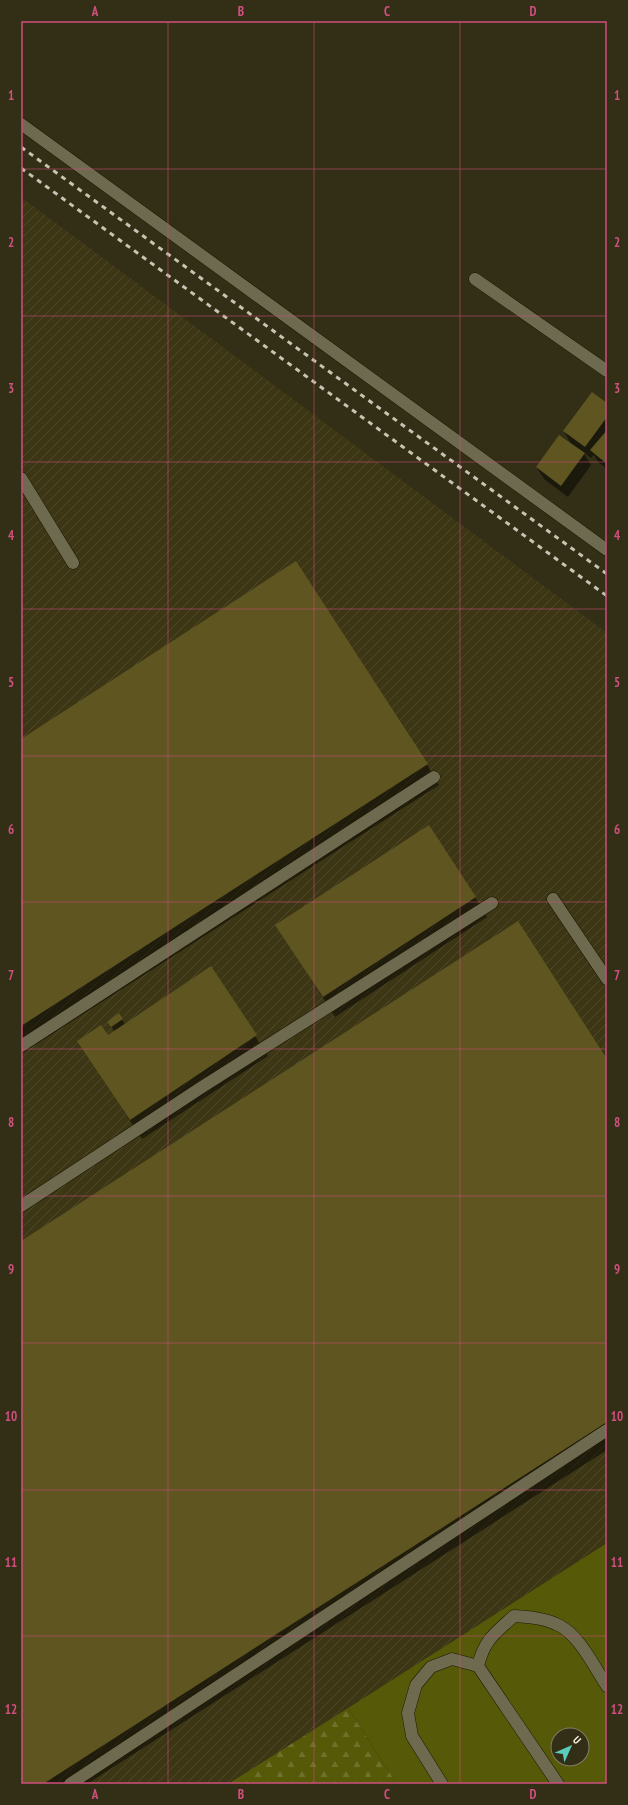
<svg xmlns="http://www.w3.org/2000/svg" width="628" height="1805" viewBox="0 0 628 1805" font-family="'PT Sans Narrow',sans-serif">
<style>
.industrial{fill:url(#industrial-furrows)}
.grass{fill:#555908;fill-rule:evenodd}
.forest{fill:url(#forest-firs)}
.shadow{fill:#0007}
.building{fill:#5f5520}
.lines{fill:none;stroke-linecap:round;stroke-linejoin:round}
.lane-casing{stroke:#1b1701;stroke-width:13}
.street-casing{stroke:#1b1701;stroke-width:13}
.lane{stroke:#6e6a4f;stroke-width:12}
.street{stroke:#6e6a4f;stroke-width:12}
.rail{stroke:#c7c4b3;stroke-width:3;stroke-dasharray:5 5;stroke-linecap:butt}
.grid{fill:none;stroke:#cf4f7e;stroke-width:1;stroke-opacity:0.55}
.neatline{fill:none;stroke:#cf4f7e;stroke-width:1.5}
.grid-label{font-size:13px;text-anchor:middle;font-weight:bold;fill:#cf4f7e}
</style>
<defs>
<pattern id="industrial-furrows" width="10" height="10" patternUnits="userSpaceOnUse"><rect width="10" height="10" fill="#3c3615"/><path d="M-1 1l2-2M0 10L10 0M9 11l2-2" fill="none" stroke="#4f4a2c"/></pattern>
<pattern id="forest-firs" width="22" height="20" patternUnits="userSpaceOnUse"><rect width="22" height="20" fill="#555908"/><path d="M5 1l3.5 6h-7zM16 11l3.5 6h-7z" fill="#6e712c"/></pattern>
</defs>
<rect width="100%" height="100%" fill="#332f16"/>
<path class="industrial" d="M21,197l586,436v910l-379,241h-207z"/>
<path class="grass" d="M607,1543v241h-210l-49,-76zM558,1735h24v24h-24z"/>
<path class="forest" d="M348,1708l49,76h-169z"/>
<path class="shadow" d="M607,404v65l-9,-7 -4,-7 -3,3 -8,-6 8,13 -23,32 -24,-18 -7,-11 34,-24 -7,-13z
M21,740l406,24 12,21 -418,269z
M475,897l12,20 -152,100 -58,-92z
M211,968l57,88 -126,83 -64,-98 29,-4 8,-5 -7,-10 14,-3 3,6z
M607,1061v389l-520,334h-66v-542z"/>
<path class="building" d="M592,392l15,11v14l-22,30 -22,-16z
M607,430v34l-17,-14z
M559,435l26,18 -24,33 -25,-19z
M296,561l132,203 -407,262v-287z
M429,825l47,72 -153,100 -48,-72z
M518,921l89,138v363l-564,362h-22v-543z
M211,966l46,69 -127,85 -53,-79 24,-16 7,10z
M119,1013l4,6 -12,8 -4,-5z"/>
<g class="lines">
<defs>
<path id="lane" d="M21,478l52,85
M553,899l54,80
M21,1046l413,-269
M21,1206l181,-119 290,-184
M478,1666c6,-26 17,-33 36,-50 14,1 29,2 42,8 22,8 38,43 51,62
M70,1784l537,-354
M442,1784l-30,-48 -4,-23 8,-28 15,-18 21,-8 26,7 80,118"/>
<path id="street" d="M21,124l586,426
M475,279l132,92"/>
</defs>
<use href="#lane" class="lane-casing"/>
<use href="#street" class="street-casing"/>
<use href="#lane" class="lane"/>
<use href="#street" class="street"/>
<path class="rail" d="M21,147l586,427
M21,168l586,428"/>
</g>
<path class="grid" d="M168,21v1763M314,21v1763M460,21v1763M21,169h586M21,316h586M21,462h586M21,609h586M21,756h586M21,902h586M21,1049h586M21,1196h586M21,1343h586M21,1490h586M21,1636h586"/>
<rect width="628" height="1805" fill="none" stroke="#332f16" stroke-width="44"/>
<g transform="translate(570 1747) rotate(45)"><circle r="19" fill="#332f16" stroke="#817e69"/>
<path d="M0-3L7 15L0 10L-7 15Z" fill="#59cebe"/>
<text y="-6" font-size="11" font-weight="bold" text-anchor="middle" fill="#f6f4e5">U</text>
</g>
<rect x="22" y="22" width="584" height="1761" class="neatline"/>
<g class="grid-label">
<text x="95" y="16">A</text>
<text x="241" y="16">B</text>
<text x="387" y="16">C</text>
<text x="533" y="16">D</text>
<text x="11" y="100">1</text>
<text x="617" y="100">1</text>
<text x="11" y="247">2</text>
<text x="617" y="247">2</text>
<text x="11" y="393">3</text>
<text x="617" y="393">3</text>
<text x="11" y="540">4</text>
<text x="617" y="540">4</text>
<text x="11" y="687">5</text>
<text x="617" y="687">5</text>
<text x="11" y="834">6</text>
<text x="617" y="834">6</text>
<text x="11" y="980">7</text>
<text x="617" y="980">7</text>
<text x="11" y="1127">8</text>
<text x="617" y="1127">8</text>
<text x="11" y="1274">9</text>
<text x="617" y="1274">9</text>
<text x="11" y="1421">10</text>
<text x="617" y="1421">10</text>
<text x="11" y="1567">11</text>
<text x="617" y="1567">11</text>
<text x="11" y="1714">12</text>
<text x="617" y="1714">12</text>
<text x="95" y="1799">A</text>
<text x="241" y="1799">B</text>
<text x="387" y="1799">C</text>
<text x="533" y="1799">D</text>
</g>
</svg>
